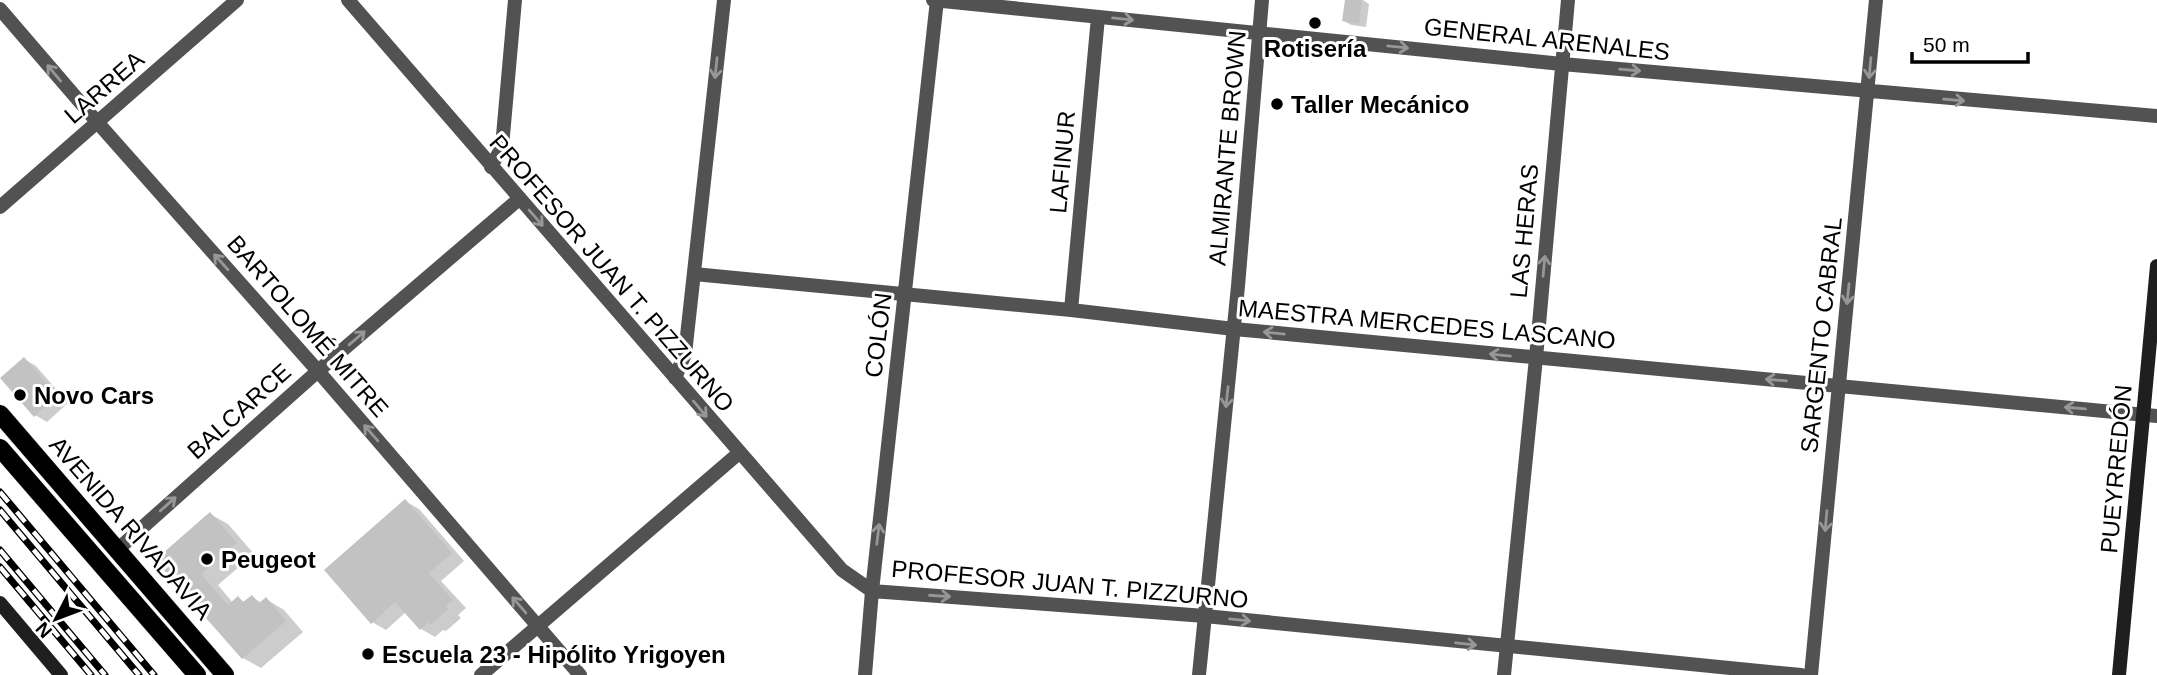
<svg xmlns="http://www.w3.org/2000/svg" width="2157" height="675" viewBox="0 0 2157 675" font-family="Arial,sans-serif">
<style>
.shadow{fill:#0003}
.building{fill:#c2c2c2}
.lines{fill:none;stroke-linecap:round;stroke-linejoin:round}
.primary-casing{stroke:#dbdbdb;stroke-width:19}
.street{stroke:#525252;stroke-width:14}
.secondary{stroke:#1f1f1f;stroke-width:14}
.primary{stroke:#000;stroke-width:18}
.rail-casing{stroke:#000;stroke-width:7}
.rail{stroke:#fff;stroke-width:4.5;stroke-dasharray:13;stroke-linecap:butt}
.oneway{stroke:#979797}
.poi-dot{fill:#000;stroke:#fff;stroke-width:2.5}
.labels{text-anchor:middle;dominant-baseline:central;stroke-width:6;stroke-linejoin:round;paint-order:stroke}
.street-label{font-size:24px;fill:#000;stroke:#fff}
.poi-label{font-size:24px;font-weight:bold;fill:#000;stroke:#fff;text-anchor:start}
</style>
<rect width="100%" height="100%" fill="#fff"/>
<path class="shadow" d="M1347,0h16l6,4 -3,23 -15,-2 -7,-4z
M24,359l12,7 32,37 -21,19 -12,-7z
M405,501l14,8 45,52 -23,20 25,27 -8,7 3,3 -15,13 -3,-1 -8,7 -14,-8 -15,-17 -20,18 -14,-8z
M210,514l18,10 26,30 -36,31 15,18 5,-5 8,5 6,-6 10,6 4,-4 18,11 19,22 -42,36 -18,-10 -85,-98z"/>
<path class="building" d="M1345,0h17l-3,24 -17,-3z
M24,357l34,39 -24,21 -34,-39z
M405,499l47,54 -23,20 24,27 -7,6 2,3 -17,16 -2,-3 -9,8 -25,-28 -24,22 -47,-54z
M210,512l27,31 -36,31 27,31 10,-9 5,6 9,-7 7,8 7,-6 20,24 -44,38 -87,-99z"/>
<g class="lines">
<defs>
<path id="primary" d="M0,414l225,261
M0,448l197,227"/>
</defs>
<use href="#primary" class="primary-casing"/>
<path class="street" d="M348,0l494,570 30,21 333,25 596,59
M933,0l629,64 595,52
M0,9l98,114 220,248 262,304
M491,167l11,-20 13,-147
M0,207l237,-207
M694,274l377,36 163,19 923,87
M1071,310l27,-293
M675,378l10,-24 39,-354
M117,550l201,-179 201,-172
M481,675l258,-222
M865,675l7,-84 65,-591
M1199,675l39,-389 24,-286
M1504,675l32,-317 32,-358
M1811,675l65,-675"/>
<path class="secondary" d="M0,603l61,72
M2119,675l38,-409"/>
<use href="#primary" class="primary"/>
<defs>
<path id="rail" d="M0,492l154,183
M0,510l139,165
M0,550l105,125
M0,567l91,108"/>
</defs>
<use href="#rail" class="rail-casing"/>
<use href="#rail" class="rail"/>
</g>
<defs><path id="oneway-shaft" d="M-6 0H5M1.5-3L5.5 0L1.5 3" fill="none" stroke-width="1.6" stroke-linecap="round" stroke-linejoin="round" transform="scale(1.75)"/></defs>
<g class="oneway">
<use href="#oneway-shaft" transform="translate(1123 19) rotate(6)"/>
<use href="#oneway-shaft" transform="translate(1398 47) rotate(6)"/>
<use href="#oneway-shaft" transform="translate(716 68) rotate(96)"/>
<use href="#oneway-shaft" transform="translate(1870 68) rotate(95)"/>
<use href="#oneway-shaft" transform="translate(1630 70) rotate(5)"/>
<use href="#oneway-shaft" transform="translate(54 73) rotate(-130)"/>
<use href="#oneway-shaft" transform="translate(1954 100) rotate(5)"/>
<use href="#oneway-shaft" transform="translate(536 218) rotate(49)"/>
<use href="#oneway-shaft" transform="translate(221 262) rotate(-132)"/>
<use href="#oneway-shaft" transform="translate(1544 266) rotate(-85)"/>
<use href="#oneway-shaft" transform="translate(1848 294) rotate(96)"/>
<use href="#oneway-shaft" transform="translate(1274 333) rotate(-174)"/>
<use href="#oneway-shaft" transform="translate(357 338) rotate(-41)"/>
<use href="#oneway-shaft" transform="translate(1500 355) rotate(-174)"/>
<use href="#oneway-shaft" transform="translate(1776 380) rotate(-175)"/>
<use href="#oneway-shaft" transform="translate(1227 397) rotate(96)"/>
<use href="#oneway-shaft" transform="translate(2075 408) rotate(-175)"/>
<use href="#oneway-shaft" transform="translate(700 409) rotate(50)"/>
<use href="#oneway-shaft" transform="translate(371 433) rotate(-131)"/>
<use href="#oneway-shaft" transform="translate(168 504) rotate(-42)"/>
<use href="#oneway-shaft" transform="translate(1826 521) rotate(95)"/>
<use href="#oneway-shaft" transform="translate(878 534) rotate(-83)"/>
<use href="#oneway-shaft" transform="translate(940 596) rotate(4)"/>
<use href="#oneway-shaft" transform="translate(519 605) rotate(-131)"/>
<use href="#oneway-shaft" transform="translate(1240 620) rotate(6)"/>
<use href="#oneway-shaft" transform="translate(1466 644) rotate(6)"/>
</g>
<g class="poi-dot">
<circle cx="1315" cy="23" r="7"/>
<circle cx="1277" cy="104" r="7"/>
<circle cx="20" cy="395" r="7"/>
<circle cx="207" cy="559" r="7"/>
<circle cx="368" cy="654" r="7"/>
</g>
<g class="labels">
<g class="street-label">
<text transform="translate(1547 39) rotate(6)">GENERAL ARENALES</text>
<text transform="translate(104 87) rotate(-41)">LARREA</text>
<text transform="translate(1227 148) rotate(-85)">ALMIRANTE BROWN</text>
<text transform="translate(1062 162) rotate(-85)">LAFINUR</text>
<text transform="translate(1524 231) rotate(-85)">LAS HERAS</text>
<text transform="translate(612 273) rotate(49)">PROFESOR JUAN T. PIZZURNO</text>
<text transform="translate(1427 324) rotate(5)">MAESTRA MERCEDES LASCANO</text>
<text transform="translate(308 326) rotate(49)">BARTOLOMÉ MITRE</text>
<text transform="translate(878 335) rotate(-83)">COLÓN</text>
<text transform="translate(1821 335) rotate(-84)">SARGENTO CABRAL</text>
<text transform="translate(239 411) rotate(-42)">BALCARCE</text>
<text transform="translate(2116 469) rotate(-85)">PUEYRREDÓN</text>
<text transform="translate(131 528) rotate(49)">AVENIDA RIVADAVIA</text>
<text transform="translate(1070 584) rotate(5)">PROFESOR JUAN T. PIZZURNO</text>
</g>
<g class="poi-label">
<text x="1315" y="48" text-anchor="middle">Rotisería</text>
<text x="1291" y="104">Taller Mecánico</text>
<text x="34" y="395">Novo Cars</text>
<text x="221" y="559">Peugeot</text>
<text x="382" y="654">Escuela 23 - Hipólito Yrigoyen</text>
</g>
</g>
<g transform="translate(56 619) rotate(228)" stroke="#ffffff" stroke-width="5" paint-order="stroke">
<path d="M0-5L12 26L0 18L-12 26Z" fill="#000000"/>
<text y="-10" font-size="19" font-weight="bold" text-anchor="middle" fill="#000000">N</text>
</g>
<path d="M1912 52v10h116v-10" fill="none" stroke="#000000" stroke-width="3.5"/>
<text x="1923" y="52" font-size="21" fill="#000000" stroke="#ffffff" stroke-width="5" paint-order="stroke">50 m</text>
</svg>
